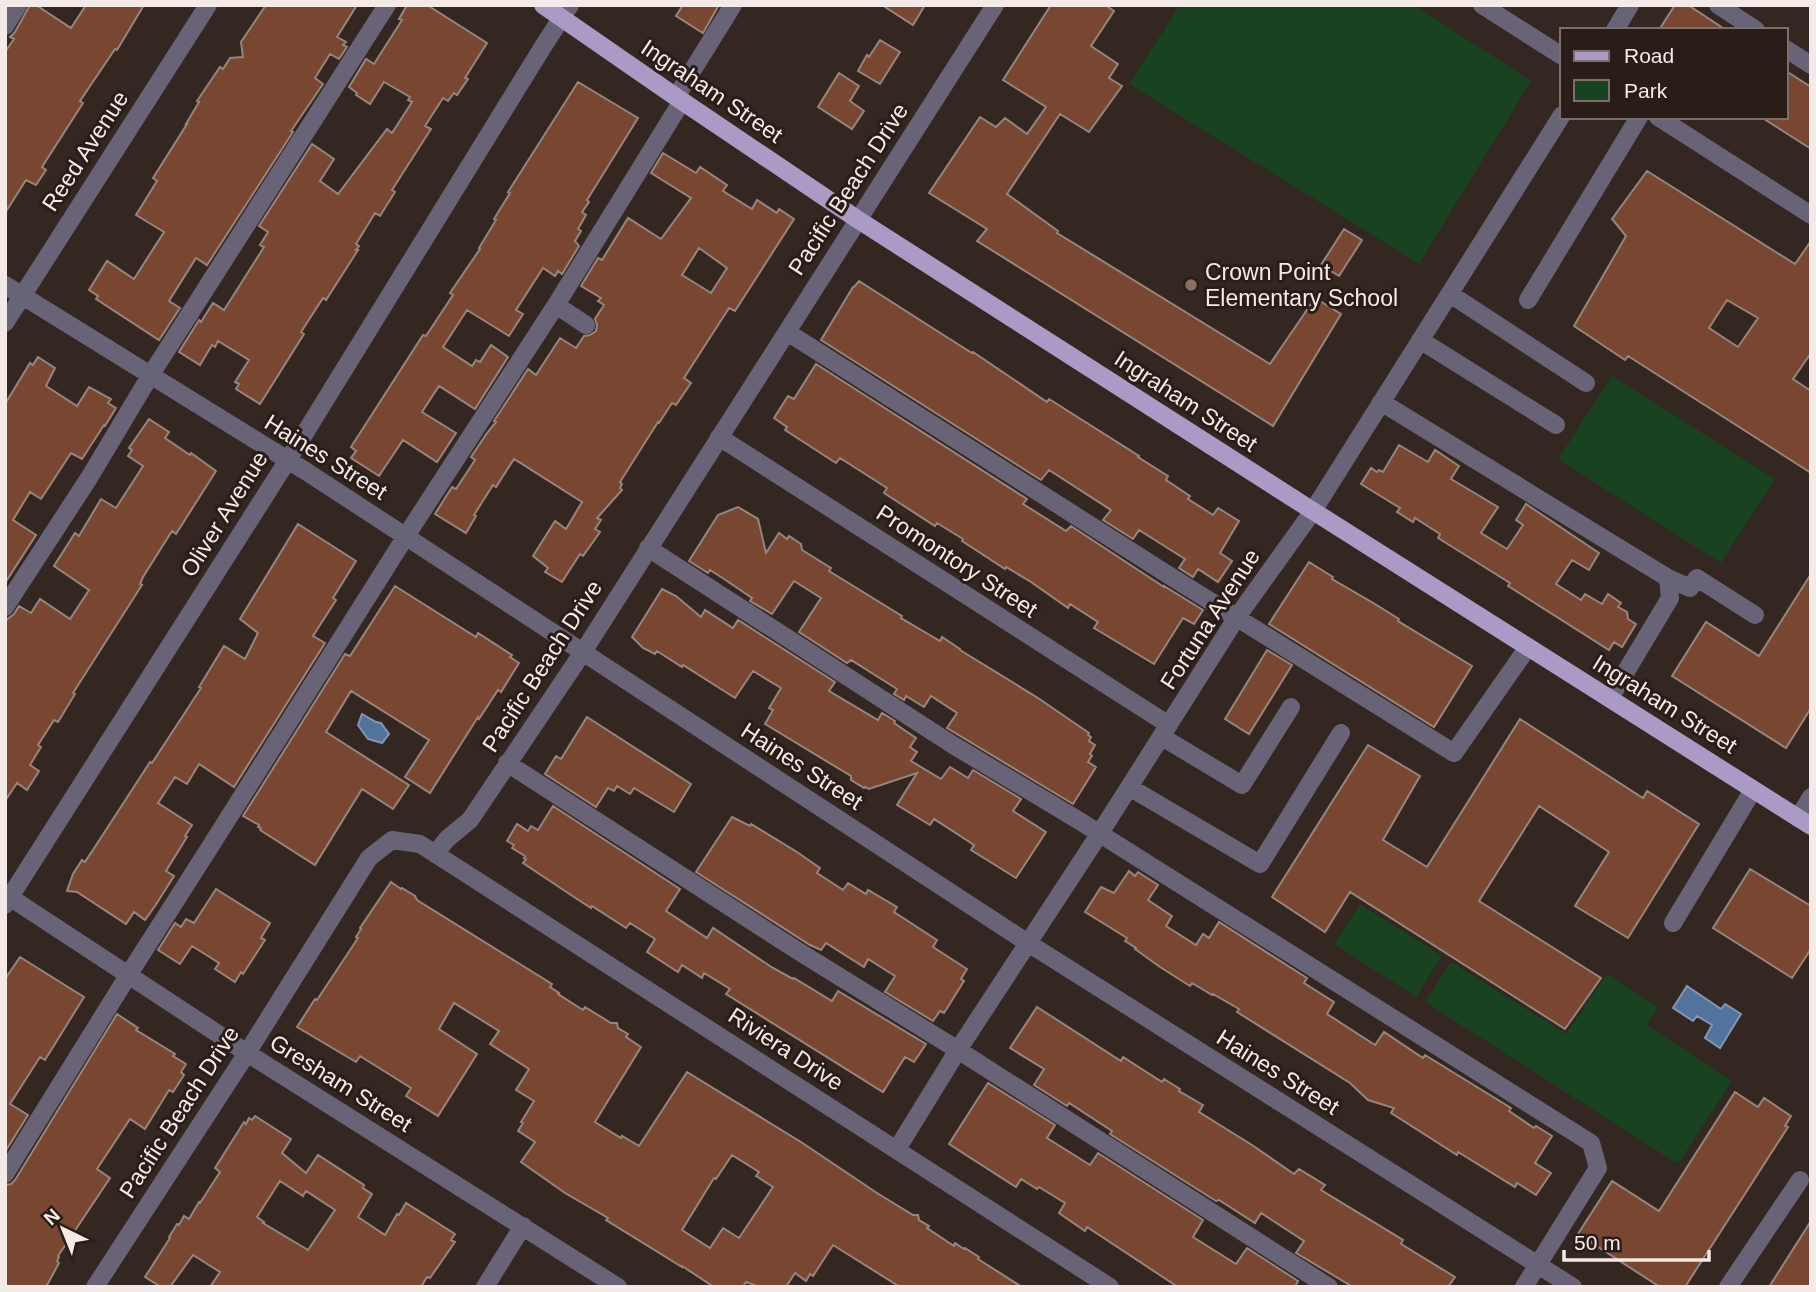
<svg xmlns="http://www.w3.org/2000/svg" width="1816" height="1292" viewBox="0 0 1816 1292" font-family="Arial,sans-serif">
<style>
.green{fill:#194220}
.water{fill:#52739d;stroke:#8397b3;stroke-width:2}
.building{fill:#794731;stroke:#96857e;stroke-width:2;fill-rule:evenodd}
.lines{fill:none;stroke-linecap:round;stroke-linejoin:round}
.minor{stroke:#696378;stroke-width:18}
.major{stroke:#a99ac6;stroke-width:18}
.education-dot{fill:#8d6e63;stroke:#2a1d18;stroke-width:2.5}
.labels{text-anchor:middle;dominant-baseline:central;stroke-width:6;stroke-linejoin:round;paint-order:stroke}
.street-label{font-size:23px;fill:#f4eae7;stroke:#2a1d18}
.poi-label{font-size:23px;fill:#f4eae7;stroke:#2a1d18;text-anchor:start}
</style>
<rect width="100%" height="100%" fill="#342621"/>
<path class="green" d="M1180,5h234l117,76 -112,183 -290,-180z
M1612,376l163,103 -54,84 -163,-104z
M1360,904l82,52 -26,41 -82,-53z
M1451,962l115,72 41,-60 51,33 -11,18 85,56 -54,83 -253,-162z"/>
<path class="water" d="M362,714l14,8 5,1 8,11 -7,9 -14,-4 -10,-14z
M1687,986l34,23 4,-5 16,10 -21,34 -15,-10 7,-13 -15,-9 -4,5 -20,-13z"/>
<path class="building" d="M30,5h6l35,23 15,-23h58l-27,45 -2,-1 -35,52 3,2 -41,64 4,3 -10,15 -10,-5 -21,33v-161l9,-13 -4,-2 5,-5z
M266,5h91l-20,32 9,5 -3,3 4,2 -8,12 -9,-5 -15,24 8,6 -32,47 2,1 -86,133 -11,-7 -27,43 11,7 -21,32 -63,-41 2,-3 -9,-6 18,-29 27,18 30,-47 -28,-17 21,-34 -4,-3 34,-54h-1l13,-22 -2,-1 23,-34 3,2 7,-11 13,-1 -2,-15z
M407,5h20l60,38 -22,35 3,1 -11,16 -3,-2 -6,8 -5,-3 -18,28 6,3 -39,61 3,2 -15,24 -5,-3 -19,31 3,2 -3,4h2l-32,50 -3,-2 -22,34 3,2 -44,70 -24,-15 3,-5 -4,-2 14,-22 -31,-19 -3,6 -3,-2 -12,20 -21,-13 20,-32 2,2 12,-19 11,7 28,-44 12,-19 -4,-2 8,-13 -9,-6 53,-82 22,15 -14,22 18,13 49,-65 5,4 20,-31 -4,-2 2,-3 -26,-15 -14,22 -14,-9 1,-2 -8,-6 17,-28 8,5 28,-44 -3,-1z
M683,5h36l-16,28 -27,-17z
M882,5h43l-12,20z
M1051,5h54l9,6 -23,35 27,18 -9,14 13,8 -33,46 -29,-18 -53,80 51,37 -1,2 213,131 45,-66 26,16 -68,112 -296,-185 10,-12 -58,-36 51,-76 16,10 9,-9 22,16 19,-27 -43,-27z
M1675,5h13l38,25h-67z
M880,40l20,12 -20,32 -22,-13 9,-16 2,2z
M1786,71l25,16v62l-50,-32h25z
M839,73l20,13 -9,15 14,10 -12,18 -34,-22z
M578,82l60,36 -51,82 2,2 -7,10 4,3 -8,14 3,2 -6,10 4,5 -17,28 -4,-3 -3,5 -12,-8 -27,42 7,4 -14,22 -42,-26 -24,37 29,19 4,-6 4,2 11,-17 17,12 -33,52 -36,-23 -17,26 34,21 -19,29 -34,-22 -24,36 -28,-18 5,-7 -5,-4 72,-112 3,1 27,-41 -3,-2 30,-44 -1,-1 17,-28 -2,-1 16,-26 -2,-1z
M663,153l33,20 4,-6 27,18 -4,6 29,18 5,-9 20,13 2,-4 15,10 -59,92 -6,-3 -45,70 7,5 -15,22 -4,-2 -13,20 -1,-1 -38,60 2,2 -2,4 2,2 -25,28 4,2 -6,9 5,3 -17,24 -3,-2 -18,28 -17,-10 3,-4 -15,-12 22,-35 11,8 16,-27 -68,-43 -18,28 -3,-2 -19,30 2,1 -10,17 -31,-19 17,-27 4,2 19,-29 -4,-3 16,-24 9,-11 -2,-1 34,-52 8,6 24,-37 16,10 8,-12 6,-1 6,-4 1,-6 -2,-6 9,-14 -6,-4 3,-3 -20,-12 17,-28 4,2 26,-42 33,21 30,-41 -40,-25zM699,248l28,20 -16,25 -29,-18z
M1647,171l148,93 16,-23v112l-18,26 18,12v82l-183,-117 -3,4 -51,-34 52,-90 -14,-17zM1727,300l31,18 -20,29 -29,-19z
M1344,229l18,11 -23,36 -18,-11z
M859,281l86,55 27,17 1,-1 74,50 2,-3 90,57 -1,1 30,19 -2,4 24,16 -2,3 25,16 5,-7 21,13 -19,32 12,8 -14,21 -20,-13 -5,8 -14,-9 6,-9 -46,-29 -6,9 -30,-19 8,-10 -62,-40 -8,10 -220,-140 32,-53h1z
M38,357l17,11 -9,18 31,20 12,-19 22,12 -3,4 8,5 -11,18 -1,-1 -22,34 -11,-6 -30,46 -11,-7 -17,28 23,15 -31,48v-179l25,-41 3,2z
M816,364l211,135 -4,5 43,27 5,-5 93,61v-1l39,24 -9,14 -11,-6 -29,46 -60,-36 4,-6 -28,-18 -2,4 -37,-26 -25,-15 -1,2 -43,-28 1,-2 -26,-16 -2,3 -51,-33 3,-5 -47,-30 -4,5 -51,-33 2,-3 -13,-9 14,-22 6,3z
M149,419l20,13 -4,6 25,17 1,-2 25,18 -40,63 -4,-3 -29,46 -3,7 2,1 -69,108 2,1 -17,28 -4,-2 -16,25 3,2 -11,18 9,6 -12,19 -10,-7 -12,18v-180l9,-7 5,-8 12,7 9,-14 30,20 19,-29 -35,-24 21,-33 4,3 22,-37 15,9 27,-42 -15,-10 4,-6 -3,-2z
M1399,445l29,17 7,-12 24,16 -8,13 47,28 -17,26 26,16 16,-24 -7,-5 10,-16 73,49 -10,17 -17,-10 -16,24 25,16 4,-6 17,10 6,-10 13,9 -3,4 9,5 1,7 8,5 -14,23 -8,-5 -5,8 -101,-64 2,-3 -72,-45 2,-4 -25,-16 -2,4 -16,-10 3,-4 -39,-24 10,-16 6,4 2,-2 4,2z
M738,507l20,12 8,34 13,-20 8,6 2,-3 12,8 1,6 29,18 -2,3 73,45 -1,2 27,16 12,7 2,-4 18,12v1l78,48 51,35 -1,2 3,2 -2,4 6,4 -5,9 2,2 -4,6 8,5 -23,37 -126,-76 10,-15 -26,-17 -7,11 -18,-11 -2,4 -10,-6 3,-5 -46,-29 -4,3 -48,-31 22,-34 -27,-17 -22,33 -22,-13 2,-3 -28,-19 -14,-9 -2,3 -19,-12 29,-46z
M298,524l58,37 -23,37 3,2 -23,36 12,7 -91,144 -35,-23 -12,20 -12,-7 -17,26 34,22 -7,11 2,1 -21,34 8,5 -19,30 -10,14 -11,-8 -8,12 -49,-32 -10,-1 6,-17 9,-14 3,2 19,-29 46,-71 2,1 49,-75 -2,-1 25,-41 21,13 13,-26 -18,-14z
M1309,562l24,15 -1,2 43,25 24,15 -1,2 74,45 -38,61 -165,-103z
M1811,574v134l-25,40 -114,-72 34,-54 53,34z
M395,586l81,51 2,-4 34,22 -2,2 9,6 -18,29 -3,-2 -19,29 -1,-2 -48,76 -25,-16 24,-37 -78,-49 -25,41 83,53 -16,24 -31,-20 -47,76 -55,-35 1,-2 -3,-1 1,-2 -16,-9 102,-162 5,2z
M662,589l14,7 25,21 4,-7 28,18 5,-8 97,62 -6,9 49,29 4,-7 13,8 -1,2 22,15 -6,9 7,5 -6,9 30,18 9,-12 18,11 5,-8 48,29 -8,12 33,21 -30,46 -45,-28 3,-5 -40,-26 -4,6 -33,-20 20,-32 -48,16 -4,-2 -1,1 -13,-8v-4l-86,-52 8,-14 -4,-2 12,-20 -28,-17 -18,27 -52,-33 -1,2 -25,-16 -2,3 -12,-6 -11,-11z
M1267,650l25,15 -43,69 -24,-15z
M587,717l104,67 -17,28 -40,-24 -4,6 -13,-8 -3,5 -6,-3 -12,19 -51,-33 11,-18 5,3z
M1520,719l123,79 4,-7 52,33 -71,114 -53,-32 34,-54 -70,-46 -60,95 122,77 -36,51 -215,-137 -25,40 -53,-35 96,-152 52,31 -37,64 44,27z
M553,806l127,83 -14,22 41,27 6,-10 60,40 20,11 1,-1 38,23 6,-10 88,53 -12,18 -9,-5 -22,35 -157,-98 4,-5 -26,-16 -2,5 -20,-13 -4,7 -31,-20 8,-13 -25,-16 -4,5 -34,-22 -1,2 -17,-11 -51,-34 3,-4 -2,-1 1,-2 -13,-8 2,-3 -7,-4 10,-17 11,7 3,-5 7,4z
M732,817l18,9 1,-2 46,28 23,16 -3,5 26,17 5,-7 18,11 2,-4 29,17 -3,5 43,28 -4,7 34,22 -6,10 3,2 -20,32 -4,-2 -7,10 -48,-29 10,-16 -27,-17 -4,8 -38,-24 -5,7 -11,-5 -114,-73z
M1750,869l61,37v43l-19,29 -79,-50z
M1129,871l6,5 3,-4 20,13 -10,15 24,16 -6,10 30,19 7,-11 6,4 10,-16 88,56 -3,5 30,19 -7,12 48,31 9,-13 39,26 2,-3 86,53 -2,3 25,17 2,-2 16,10 -17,27 16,10 -15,22 -19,-12 -2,4 -57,-35 -1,3 -66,-42 3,-5 -26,-8 -18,-17 -113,-71 2,-3 -26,-15 -1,1 -20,-12 -2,3 -30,-19 -25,-18 1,-1 -11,-7 2,-3 -42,-26 16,-25 13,6z
M391,882l10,7 1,-1 13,8 2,4 135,84 -2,3 9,6 -1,1 25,16 2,-3 26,16h6l1,5 10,6 -2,3 15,10 -46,75 26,16 1,-2 17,10 48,-74 114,70 76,51 36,22h5l1,5 10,6 -2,2 27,18 1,-3 9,6 1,-1 14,9 -1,2 44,28h-122l-67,-42 -20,31 -3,-2 -4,7 -11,-8 -9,14h-26l-14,-5 -3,5h-29l-32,-21v1l-76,-47 2,-2 -43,-25 -44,-31 14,-20 -17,-11 5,-8 -2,-1 13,-21 -18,-11 13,-21 -39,-25 9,-13 -45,-28 -15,26 38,25 -39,62 -32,-20 5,-8 -51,-32 -4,6 -59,-35 18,-28 2,1 41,-62 -2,-1 5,-8 -1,-1zM732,1155l27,17 -3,4 17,11 -34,51 -16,-10 -13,20 -28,-18 32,-52 2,1z
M216,889l54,34 -9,15 4,2 -22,34 -2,-2 -6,10 -20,-13 4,-6 -27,-17 -12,18 -22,-14 17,-27 6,4 5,-8 8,4z
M20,957l64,40 -39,63 -5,-3 -30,47 18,11 -23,37v-173z
M1037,1007l84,54 2,-4 39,25 2,-3 16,10 -1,2 24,14 -4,7 53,33 42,29 5,-5 26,16 -4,5 82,50 -2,4 54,33 -7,10h-95l-57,-34 8,-12 -43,-28 -6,10 -36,-23 -3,1 -106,-67 2,-3 -43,-28 -2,3 -33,-21 10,-16 -34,-21z
M117,1014l21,14 -2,2 39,24 -2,2 13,8 -5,8 3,3 -11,17 -4,-2 -24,39 -15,-10 -33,50 13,9 -52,78 1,1 -2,4 2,2 -13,24h-41v-102l6,-1 4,-4z
M988,1083l67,42 -8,13 43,27 8,-12 105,67 -10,17 43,27 11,-16 51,33 -3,6h-117l-91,-60 -2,4 -19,-13 -7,-5 6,-10 -26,-16 -2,2 -16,-10 -5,8 -67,-43z
M1735,1092l23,15 6,-9 27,18 -6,10 3,1 -103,160h-25l-82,-53 34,-53 47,30z
M255,1116l36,23 -9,14 24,20 12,-18 46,30 -1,3 9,6 -14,23 27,18 12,-21 2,1 7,-12 49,31 -4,6 4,2 -25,36 -3,-1 -6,10h-211l10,-15 -27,-17 -23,32h-9l-16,-10 25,-39 -1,-1 8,-13 2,1 5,-9 5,3 10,-17 1,1 20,-31 -5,-4 29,-46 2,2 3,-6 3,2zM280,1181l23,15 3,-5 29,19 -27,40 -45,-27 1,-1 -7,-5z
M1811,1221v66h-42z"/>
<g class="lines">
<path class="minor" d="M1482,5l80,51
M1718,5l38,25
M5,26l13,-21
M1615,30l15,-25
M1786,49l25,16
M676,97l57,-92
M1658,117l153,98
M5,285l302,187 721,471 545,344
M1450,294l136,89
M1528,300l111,-183
M556,305l30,20
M5,323l203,-318
M787,332l383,244 284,177 74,-106
M1420,340l136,85
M1381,402l287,176 2,20 -60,100
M719,437l450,288
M648,548l305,197 125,75 513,323 7,25 -74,119
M1668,578l22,10 7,-10 58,37
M5,607l84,-129 61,-102 237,-371
M1162,737l80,48 49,-78
M507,763l291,188 160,99 371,237
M1129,787l131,77 81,-131
M1798,818l13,-21
M435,854l12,-15 23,-19 113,-168 412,-647
M5,894l242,159 371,234
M5,905l300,-472 239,-388 26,-40
M1673,923l80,-133
M897,1149l61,-99 142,-217 137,-216 76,-106 249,-396
M5,1174l124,-200 81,-127 196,-311 150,-231 126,-204
M95,1287l152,-234 122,-195 23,-18 28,4 690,443
M485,1287l38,-61
M1728,1287l72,-107"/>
<path class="major" d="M543,5l133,92 181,122 456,292 498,315"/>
</g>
<circle class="education-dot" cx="1191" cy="285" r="7"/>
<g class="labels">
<g class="street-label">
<text transform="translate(712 91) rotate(34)">Ingraham Street</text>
<text transform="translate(85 151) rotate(-57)">Reed Avenue</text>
<text transform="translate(848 189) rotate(-57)">Pacific Beach Drive</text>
<text transform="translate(1186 401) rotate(33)">Ingraham Street</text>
<text transform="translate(326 457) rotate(32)">Haines Street</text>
<text transform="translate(224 514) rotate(-58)">Oliver Avenue</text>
<text transform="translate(957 561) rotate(33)">Promontory Street</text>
<text transform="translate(1210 619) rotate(-57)">Fortuna Avenue</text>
<text transform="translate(542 666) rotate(-57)">Pacific Beach Drive</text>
<text transform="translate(1665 704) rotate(32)">Ingraham Street</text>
<text transform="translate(802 766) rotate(33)">Haines Street</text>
<text transform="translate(786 1049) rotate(33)">Riviera Drive</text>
<text transform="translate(1278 1072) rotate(32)">Haines Street</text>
<text transform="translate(341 1083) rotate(32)">Gresham Street</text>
<text transform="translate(179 1112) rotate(-57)">Pacific Beach Drive</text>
</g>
<g class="poi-label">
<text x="1205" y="272">Crown Point<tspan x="1205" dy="26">Elementary School</tspan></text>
</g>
</g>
<rect width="1816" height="1292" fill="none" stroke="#f4eae7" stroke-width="14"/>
<rect x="1560" y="28" width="228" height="91" fill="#2a1d18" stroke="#7b6f6b" stroke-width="2"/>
<rect x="1574" y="51" width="35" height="10" fill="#a99ac6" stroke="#7b6f6b" stroke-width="2"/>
<text x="1624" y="63" font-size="21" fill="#f4eae7">Road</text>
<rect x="1574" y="80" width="35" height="21" fill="#194220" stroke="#7b6f6b" stroke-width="2"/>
<text x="1624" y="98" font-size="21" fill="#f4eae7">Park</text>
<g transform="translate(63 1229) rotate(317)" stroke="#2a1d18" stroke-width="5" paint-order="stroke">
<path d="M0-5L12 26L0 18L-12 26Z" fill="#f4eae7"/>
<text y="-10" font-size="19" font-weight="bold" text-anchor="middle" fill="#f4eae7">N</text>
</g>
<path d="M1564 1250v10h145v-10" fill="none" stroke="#f4eae7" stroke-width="3.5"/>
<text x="1574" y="1250" font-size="21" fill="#f4eae7" stroke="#2a1d18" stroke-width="5" paint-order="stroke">50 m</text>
</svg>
